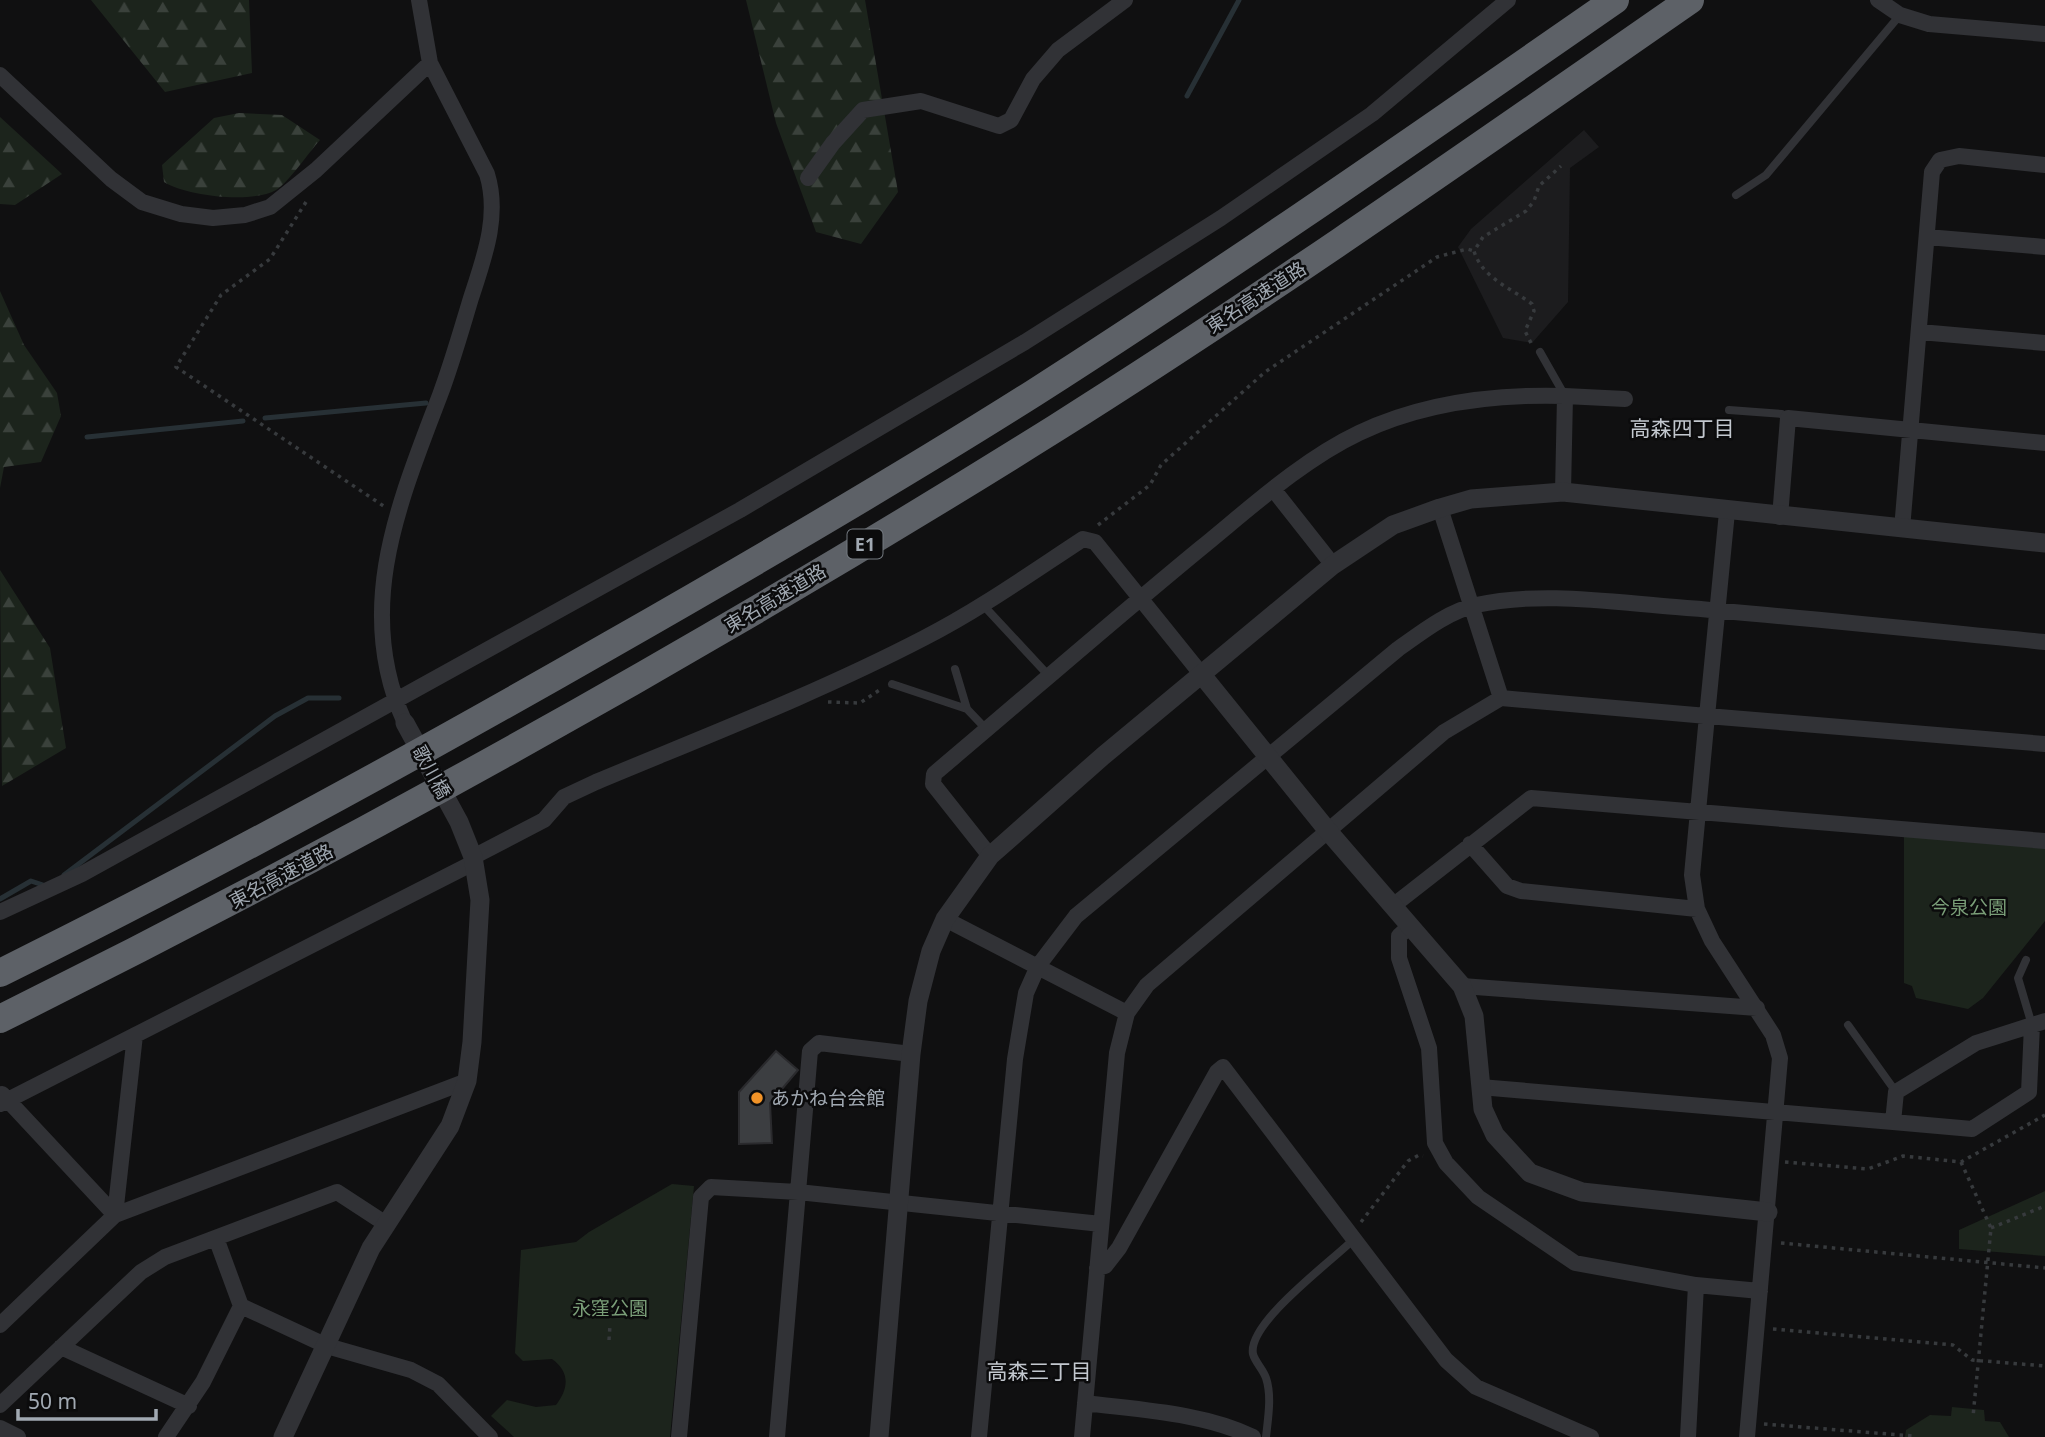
<svg xmlns="http://www.w3.org/2000/svg" width="2045" height="1437" viewBox="0 0 2045 1437" font-family="'Noto Sans','Noto Sans JP',sans-serif">
<style>
.built{fill:#1c1c1e}
.forest{fill:url(#forest-firs)}
.green{fill:#1c241c}
.lines{fill:none;stroke-linecap:round;stroke-linejoin:round}
.stream{stroke:#273035;stroke-width:5}
.building{fill:#3c3e41;stroke:#2a2a2d;stroke-width:2}
.path{stroke:#373a3d;stroke-width:3.5;stroke-dasharray:3.5 5;stroke-linecap:butt}
.service{stroke:#313236;stroke-width:8}
.minor{stroke:#313236;stroke-width:16}
.tertiary{stroke:#313236;stroke-width:19}
.motorway{stroke:#5d6167;stroke-width:28}
.poi-dot{fill:#f19328;stroke:#0b0b0c;stroke-width:2.5}
.labels{text-anchor:middle;dominant-baseline:central;stroke-width:5;stroke-linejoin:round;paint-order:stroke}
.shield{fill:#0b0b0c;stroke:#747a80;stroke-width:2}
.shield-label{font-size:18px;font-weight:bold;fill:#a1a9b2}
.street-label{font-size:19px;fill:#a1a9b2;stroke:#0b0b0c}
.park-label{font-size:19px;fill:#7a9e78;stroke:#0b0b0c}
.poi-label{font-size:19px;fill:#a1a9b2;stroke:#0b0b0c;text-anchor:start}
.neighbourhood-label{font-size:21px;fill:#c2c7ce;stroke:#0b0b0c}
</style>
<defs>
<pattern id="forest-firs" width="22" height="20" patternUnits="userSpaceOnUse" patternTransform="scale(1.75)"><rect width="22" height="20" fill="#1c241c"/><path d="M5 1l3.5 6h-7zM16 11l3.5 6h-7z" fill="#3a413b"/></pattern>
</defs>
<rect width="100%" height="100%" fill="#101011"/>
<path class="built" d="M1584,130l15,17 -29,21 -2,134 -36,41 -29,-5 -45,-91 13,-18z"/>
<path class="forest" d="M91,0h158l3,73 -87,19z
M746,0h119l33,192 -37,52 -45,-12 -40,-109z
M239,113l43,2 38,25c-11,12 -31,42 -44,50 -24,14 -89,6 -112,-8l-2,-17 52,-47z
M0,117l62,57 -47,31 -15,-1z
M0,291l24,54 33,48 4,23 -20,46 -37,5 -4,21z
M0,570l50,78 16,100 -64,38z"/>
<path class="green" d="M1904,834l141,13v74l-62,77 -15,11 -52,-11 -4,-12 -8,-3z
M672,1184l22,2 -24,251h-156l-23,-21 16,-16 29,7 20,-2c13,-17 14,-33 -4,-46l-29,2 -8,-8 6,-103 55,-8 13,-10z
M2045,1191v65l-86,-7v-19z
M1952,1407l32,3 1,11 15,1 9,15h-104l1,-7 24,-15 21,1z"/>
<g class="lines">
<path class="stream" d="M1187,96l52,-96
M265,418l161,-15
M87,437l156,-16
M64,875l211,-159 33,-18h31
M0,899l31,-18 12,4"/>
</g>
<path class="building" d="M776,1051l22,19 -28,33 2,40 -33,1v-52z"/>
<g class="lines">
<path class="path" d="M306,202l-36,57 -49,36 -45,72 209,140
M1531,343l-6,-12 9,-20 -2,-7c-21,-16 -50,-26 -58,-53l9,-14 43,-26 8,-10 5,-15 22,-20
M1098,525l52,-40 11,-20 104,-93 172,-115 30,-8 7,2
M828,702l32,1 21,-14
M1785,1162l83,7 35,-13 58,6 84,-47
M1961,1162l30,66 -18,189
M1361,1222l47,-61 11,-6 4,1
M1991,1228l54,-22
M1781,1243l264,25
M1773,1329l180,16 19,15 73,6
M609,1340l1,-15
M1764,1424l149,12"/>
<path class="service" d="M1736,195l30,-20 134,-160
M1540,352l25,44
M1729,410l53,4 6,4
M983,605l66,71
M955,669l12,40
M892,684l75,25 20,21
M2026,960l-8,18 14,47
M1848,1025l48,67
M1266,1437c2,-19 6,-41 0,-59 -3,-9 -11,-16 -13,-24 -6,-31 79,-93 101,-115"/>
<path class="minor" d="M1878,0l22,15 29,9 116,10
M0,75l111,104 31,23 39,12 32,4 32,-3 25,-8 46,-37 114,-107
M808,178l25,-35 30,-33 58,-9 78,25 12,-6 22,-41 25,-29 67,-50
M1927,237l118,10
M1920,332l125,11
M1565,396l60,3
M1273,489l60,76
M1440,508l61,190
M1780,517l8,-99 257,25
M1902,529l30,-357 8,-12 19,-4 86,9
M405,723c-52,-114 -6,-220 35,-328 12,-32 21,-64 31,-97 13,-40 29,-82 16,-124l-57,-111 -11,-63
M1470,844l37,42 14,5 176,18
M990,856l-57,-72 1,-10c89,-75 177,-152 267,-226 48,-39 101,-88 158,-115 63,-30 137,-39 206,-37l-2,96
M473,857l71,-37 20,-23 32,-15c110,-46 222,-89 328,-144 55,-28 107,-65 159,-99l12,3 107,133
M1394,905l137,-107 514,43
M0,912l82,-38 658,-364 285,-168 196,-124 151,-104 136,-114
M945,919l182,94
M1410,926l-11,10v22l30,90 6,95 11,20 32,34 97,66 121,22 64,6
M1462,986l295,22
M911,1054l-92,-11 -9,8 -12,141 303,32
M1480,1087l413,35 3,-30 80,-49 69,-22
M2,1094l113,121
M0,1104l473,-241
M1893,1122l79,7 57,-37 3,-67
M115,1215l20,-180
M216,1238l25,68 86,40 84,24 27,14 52,53
M1097,1268l8,-2 14,-18 98,-176 6,-5 223,293 30,27 115,50
M0,1325l115,-110 352,-134
M61,1347l128,59
M1085,1403c55,7 119,10 168,34
M0,1405l141,-133 24,-15 172,-65 49,32
M0,1428l18,9
M166,1437l37,-55 38,-76
M679,1437l22,-240 10,-10 87,5 -21,245
M979,1437l36,-378 11,-66 12,-27 38,-50 322,-267c24,-17 49,-37 78,-44 65,-14 134,-3 200,2 123,10 246,23 369,35
M1082,1437l35,-384 10,-40 20,-28 297,-253 57,-34 206,18 20,-204
M1688,1437l8,-152
M1747,1437l33,-379 -7,-23 -61,-94 -15,-32 -5,-34 15,-159 338,28"/>
<path class="tertiary" d="M1202,675l126,156 134,155 12,30 9,93 12,26 35,38 52,19 186,20
M283,1437l88,-189 79,-122 17,-45 5,-39 8,-142 -7,-43 -14,-35 -54,-99
M879,1437l32,-383 7,-53 13,-50 14,-32 45,-63 113,-100 230,-191 60,-40 47,-17 31,-9 92,-7 482,51"/>
<path class="motorway" d="M0,973c207,-102 409,-213 610,-328 142,-81 285,-164 424,-252 197,-126 389,-260 581,-393
M0,1019c362,-180 714,-377 1056,-591 216,-136 425,-283 634,-428"/>
</g>
<circle class="poi-dot" cx="757" cy="1098" r="7"/>
<g class="labels">
<rect class="shield" x="847.5" y="529.5" width="35" height="29" rx="5"/>
<g class="shield-label">
<text x="865" y="544">E1</text>
</g>
<g class="street-label">
<text transform="translate(1256 297) rotate(-33)">東名高速道路</text>
<text transform="translate(775 598) rotate(-31)">東名高速道路</text>
<text transform="translate(432 772) rotate(61)">歌川橋</text>
<text transform="translate(281 876) rotate(-28)">東名高速道路</text>
</g>
<g class="park-label">
<text x="1969" y="907">今泉公園</text>
<text x="610" y="1308">永窪公園</text>
</g>
<g class="poi-label">
<text x="771" y="1098">あかね台会館</text>
</g>
<g class="neighbourhood-label">
<text x="1682" y="428">高森四丁目</text>
<text x="1039" y="1371">高森三丁目</text>
</g>
</g>
<path d="M18 1409v10h138v-10" fill="none" stroke="#a1a9b2" stroke-width="3.5"/>
<text x="28" y="1409" font-size="21" fill="#a1a9b2" stroke="#0b0b0c" stroke-width="5" paint-order="stroke">50 m</text>
</svg>
